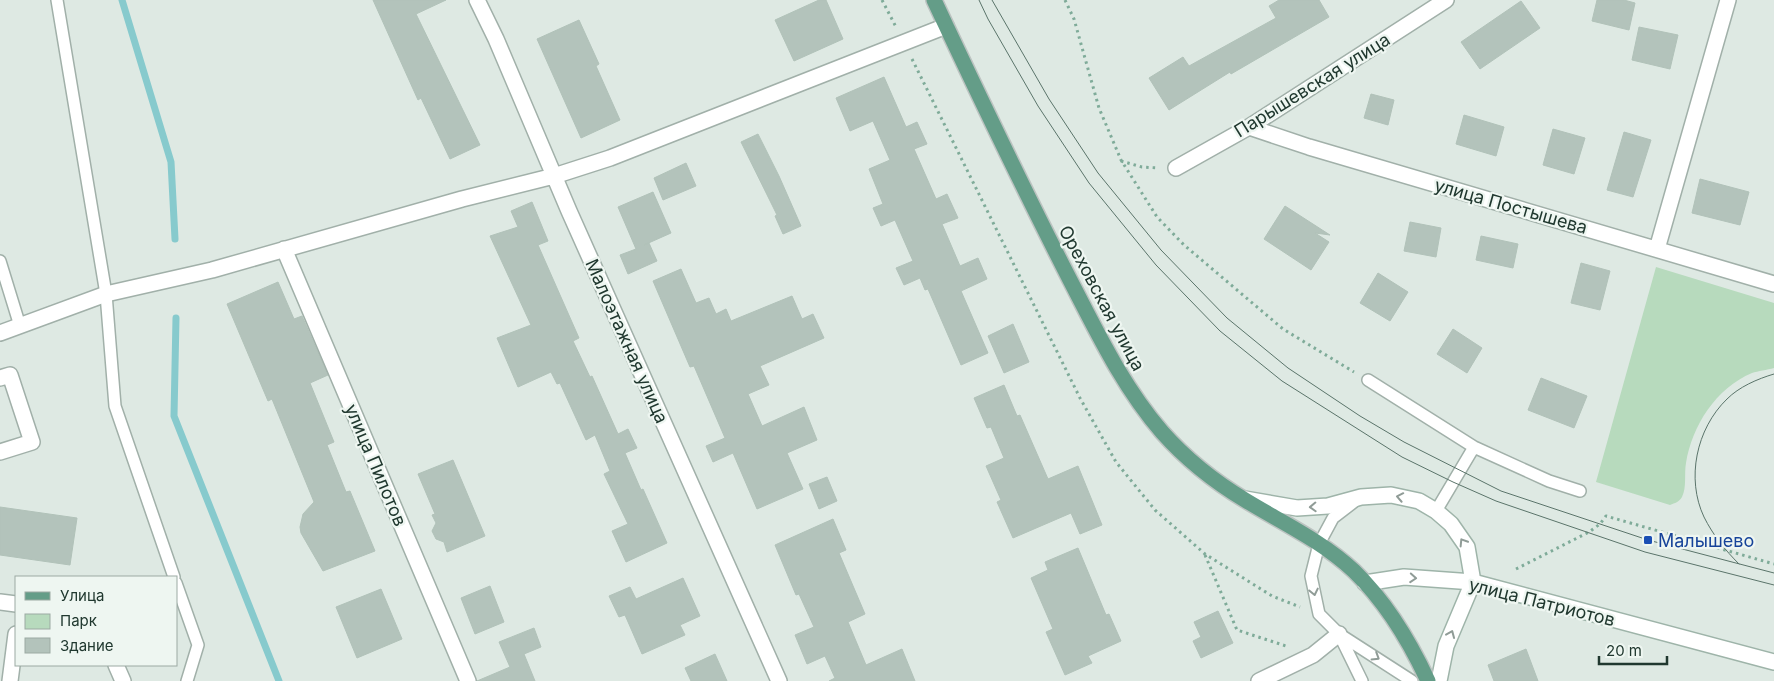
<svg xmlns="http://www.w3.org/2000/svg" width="1774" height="681" viewBox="0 0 1774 681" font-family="Inter,sans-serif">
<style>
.green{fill:#b7dabd}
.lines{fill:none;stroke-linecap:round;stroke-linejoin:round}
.stream{stroke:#87cacd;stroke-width:7}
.building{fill:#b3c3bb;stroke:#b1c2b9}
.service-casing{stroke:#a1b0a9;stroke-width:14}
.minor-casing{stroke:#a1b0a9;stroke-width:18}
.secondary-casing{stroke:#9eb4a9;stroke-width:18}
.primary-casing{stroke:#bcc3c1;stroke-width:18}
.path{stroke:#7fab99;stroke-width:3;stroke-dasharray:2.5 4;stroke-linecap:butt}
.service{stroke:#fff;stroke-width:11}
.minor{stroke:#fff;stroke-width:15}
.secondary{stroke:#fff;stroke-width:15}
.primary{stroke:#649d88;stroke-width:15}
.tram{stroke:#5a746a;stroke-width:1}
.oneway{stroke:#909c97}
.transit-dot{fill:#1a4fb4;stroke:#eef6f1;stroke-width:2}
.labels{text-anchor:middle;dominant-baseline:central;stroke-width:4.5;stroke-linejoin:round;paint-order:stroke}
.street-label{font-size:18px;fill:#20382f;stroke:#eef6f1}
.transit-label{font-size:18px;fill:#164399;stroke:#eef6f1;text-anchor:start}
</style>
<rect width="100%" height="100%" fill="#dee9e3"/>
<path class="green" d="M1656,267l118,36v65c-7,2 -16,3 -22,5 -36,15 -60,53 -66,90 -2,10 1,24 -4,34 -3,5 -7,6 -12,8l-74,-23z"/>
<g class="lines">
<path class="stream" d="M122,0l49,162 4,77
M176,318l-2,98 105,265"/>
</g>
<path class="building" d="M373,0h73l-30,14 64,131 -30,14 -29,-61 -3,2z
M819,0h7l17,39 -49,22 -19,-41z
M1279,0h40l10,17 -98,57 -1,-2 -61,38 -20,-32 34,-21 6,9 87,-48 -7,-12z
M1597,0h27l11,3 -6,27 -37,-9z
M1521,1l19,27 -60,41 -19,-27z
M579,20l20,44 -3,2 24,54 -39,18 -44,-99z
M1639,27l39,8 -8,34 -38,-9z
M884,77l22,50 11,-5 10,22 -13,5 22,50 11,-5 11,24 -16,6 18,42 18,-8 9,21 -26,12 27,62 -27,12 -33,-76 -3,1 -5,-12 -16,7 -8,-17 17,-7 -18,-41 -14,6 -8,-18 10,-4 -14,-35 21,-9 -17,-39 -23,10 -14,-33z
M1371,94l23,6 -6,25 -24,-7z
M1464,115l40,12 -8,29 -40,-12z
M1553,129l32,9 -11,36 -31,-9z
M1624,132l27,8 -18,57 -26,-7z
M758,134l21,42 22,50 -18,8 -8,-18 2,-1 -36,-73z
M686,163l10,23 -33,14 -9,-22z
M1700,179l49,13 -9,33 -48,-12z
M653,192l18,41 -27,12 5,-2 8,18 -29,13 -8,-19 16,-6 -18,-42z
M532,202l16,39 -10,4 41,93 -6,3 17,36 2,-1 26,58 10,-5 9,19 -12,5 16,37 2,-1 24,54 -41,19 -14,-31 16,-7 -24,-50 6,-3 -15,-36 -9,5 -26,-57 -3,1 -6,-12 -33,15 -21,-49 34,-13 -41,-89 28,-9 -7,-16z
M1285,206l45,29 -15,-2 14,9 -18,28 -47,-31z
M1410,222l31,6 -5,29 -32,-6z
M1481,236l37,8 -5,24 -37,-8z
M1581,263l29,8 -10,39 -29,-7z
M681,269l15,34 13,-5 7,16 10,-5 5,12 61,-25 10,23 11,-5 11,24 -64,28 9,19 -21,9 14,32 42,-19 13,33 -30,13 16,36 -46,20 -24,-56 -20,9 -7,-16 19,-8 -31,-72 -4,1 -37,-86z
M1378,273l30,19 -18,29 -30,-18z
M278,282l16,37 8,-3 26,59 -18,8 24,59 -7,3 19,47 4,-1 25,60 -52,20 -22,-38 -1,-6 3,-13 11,-12 -42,-103 -4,2 -41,-97z
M1013,324l16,38 -25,11 -16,-37z
M1453,329l29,19 -15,25 -30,-19z
M1541,378l46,18 -13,32 -46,-18z
M1004,385l13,31 3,-1 28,64 30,-13 24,59 -22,9 -9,-21 -58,25 -16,-36 4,-2 -15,-34 18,-8 -13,-31 -4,1 -13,-30z
M453,460l32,76 -38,16 -3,-10 -8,-3 -4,-8 4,-8 -4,-8 3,-1 -17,-40z
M827,477l10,24 -18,8 -10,-25z
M0,507l77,11 -7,47 -70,-10z
M833,519l13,31 -7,3 26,61 -17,8 18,43 36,-16 13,32h-86l6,-3 -10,-22 -18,8 -12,-29 19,-8 -15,-33 -3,1 -21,-50z
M1078,548l28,67 3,-1 12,27 -33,15 4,7 -27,12 -19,-43 7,-3 -22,-51 17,-8 -3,-8z
M683,578l17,38 -20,9 5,10 -43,19 -17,-39 -6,2 -10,-21 21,-9 6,12z
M490,586l14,36 -29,12 -14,-36z
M381,589l21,50 -45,19 -21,-51z
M1218,611l15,32 -32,15 -8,-17 8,-4 -7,-15z
M534,628l7,19 -17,7 11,27h-58l33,-14 -11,-25z
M1526,649l12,32h-44l-6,-16z
M715,654l12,27h-36l-6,-13z"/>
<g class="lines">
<defs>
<path id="service" d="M57,0l49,294 9,112 59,171
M0,261l20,65
M1368,380l106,67 75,34 31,10
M1355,501l-22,17 -14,26 -8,32 8,38 20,20 73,47
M1436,511l38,-64
M176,583l22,62 -11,36
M1339,634l23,47"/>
<path id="minor" d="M477,0l19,39 73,172 210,470
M1249,127l60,20 465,137
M1176,168l73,-41 197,-127
M284,249l184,432
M1657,249l71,-249
M0,333l106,-39 106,-24 250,-71 92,-23 56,-18 336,-132
M0,378l10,-3 22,67 -32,10
M0,602l16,2
M116,665l7,16
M10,681l6,-47
M1259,681l54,-26 26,-21"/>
<path id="secondary" d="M1245,499l52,9 31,-2 33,-9 30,-2 28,6 17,10 15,13 16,23 6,35 -27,64 -7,35
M1365,583l39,-6 69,5 301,80"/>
<path id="primary" d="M934,0c44,94 89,188 136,280 27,52 53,107 92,152 23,26 53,50 83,68 36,22 77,41 109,71 32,31 55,69 74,110"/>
</defs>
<use href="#service" class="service-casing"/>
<use href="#minor" class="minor-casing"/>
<use href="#secondary" class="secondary-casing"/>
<use href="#primary" class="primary-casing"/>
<path class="path" d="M882,0l14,27
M1065,0l9,19 25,89 22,52 36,57 27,28 99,84 71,43
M912,59l168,339 36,64 39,48 50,44 67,42 28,11
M1121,161l21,6 17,1
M1205,555l32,75 49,16
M1516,569l73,-37 11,-8 6,-8 168,48"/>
<use href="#service" class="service"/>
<use href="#minor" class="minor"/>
<use href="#secondary" class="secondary"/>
<use href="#primary" class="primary"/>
<path class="tram" d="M979,0l9,19 50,87 51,77 67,82 64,66 62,50 120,76 51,25 43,19 149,51 129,33
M992,0l57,99 49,74 63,77 66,68 61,50 72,48 44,26 97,49 147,49 126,33
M1739,564c-14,-14 -26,-29 -35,-47 -18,-38 -8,-88 23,-118 12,-12 30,-20 47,-25"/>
</g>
<defs><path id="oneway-chevron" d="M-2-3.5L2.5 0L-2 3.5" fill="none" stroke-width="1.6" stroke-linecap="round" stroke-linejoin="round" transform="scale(1.25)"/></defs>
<g class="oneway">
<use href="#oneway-chevron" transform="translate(1400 497) rotate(-169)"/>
<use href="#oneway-chevron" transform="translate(1313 507) rotate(178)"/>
<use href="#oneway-chevron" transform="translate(1463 542) rotate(-122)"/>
<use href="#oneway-chevron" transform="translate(1413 578) rotate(4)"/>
<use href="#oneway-chevron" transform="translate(1314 592) rotate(78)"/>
<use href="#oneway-chevron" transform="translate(1451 634) rotate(-67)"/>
<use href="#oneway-chevron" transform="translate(1376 657) rotate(32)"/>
</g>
<rect class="transit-dot" x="1643" y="535" width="10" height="10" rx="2.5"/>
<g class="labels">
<g class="street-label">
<text transform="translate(1312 85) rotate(-32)">Парышевская улица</text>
<text transform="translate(1511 206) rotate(16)">улица Постышева</text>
<text transform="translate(1102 298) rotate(62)">Ореховская улица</text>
<text transform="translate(627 341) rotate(66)">Малоэтажная улица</text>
<text transform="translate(376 465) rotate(67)">улица Пилотов</text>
<text transform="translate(1542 602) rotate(14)">улица Патриотов</text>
</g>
<g class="transit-label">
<text x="1658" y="540">Малышево</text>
</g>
</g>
<rect x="15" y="576" width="162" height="90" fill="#eef6f1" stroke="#9caaa3"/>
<rect x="25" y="592" width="25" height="8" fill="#649d88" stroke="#9caaa3"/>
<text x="60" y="601" font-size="15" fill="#20382f">Улица</text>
<rect x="25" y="614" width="25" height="15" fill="#b7dabd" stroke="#9caaa3"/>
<text x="60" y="626" font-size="15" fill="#20382f">Парк</text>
<rect x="25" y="638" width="25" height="15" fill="#b3c3bb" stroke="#9caaa3"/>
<text x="60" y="651" font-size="15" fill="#20382f">Здание</text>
<path d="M1599 656v8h68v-8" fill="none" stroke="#20382f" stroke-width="2.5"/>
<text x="1606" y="656" font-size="15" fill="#20382f" stroke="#eef6f1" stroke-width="4" paint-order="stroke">20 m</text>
</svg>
